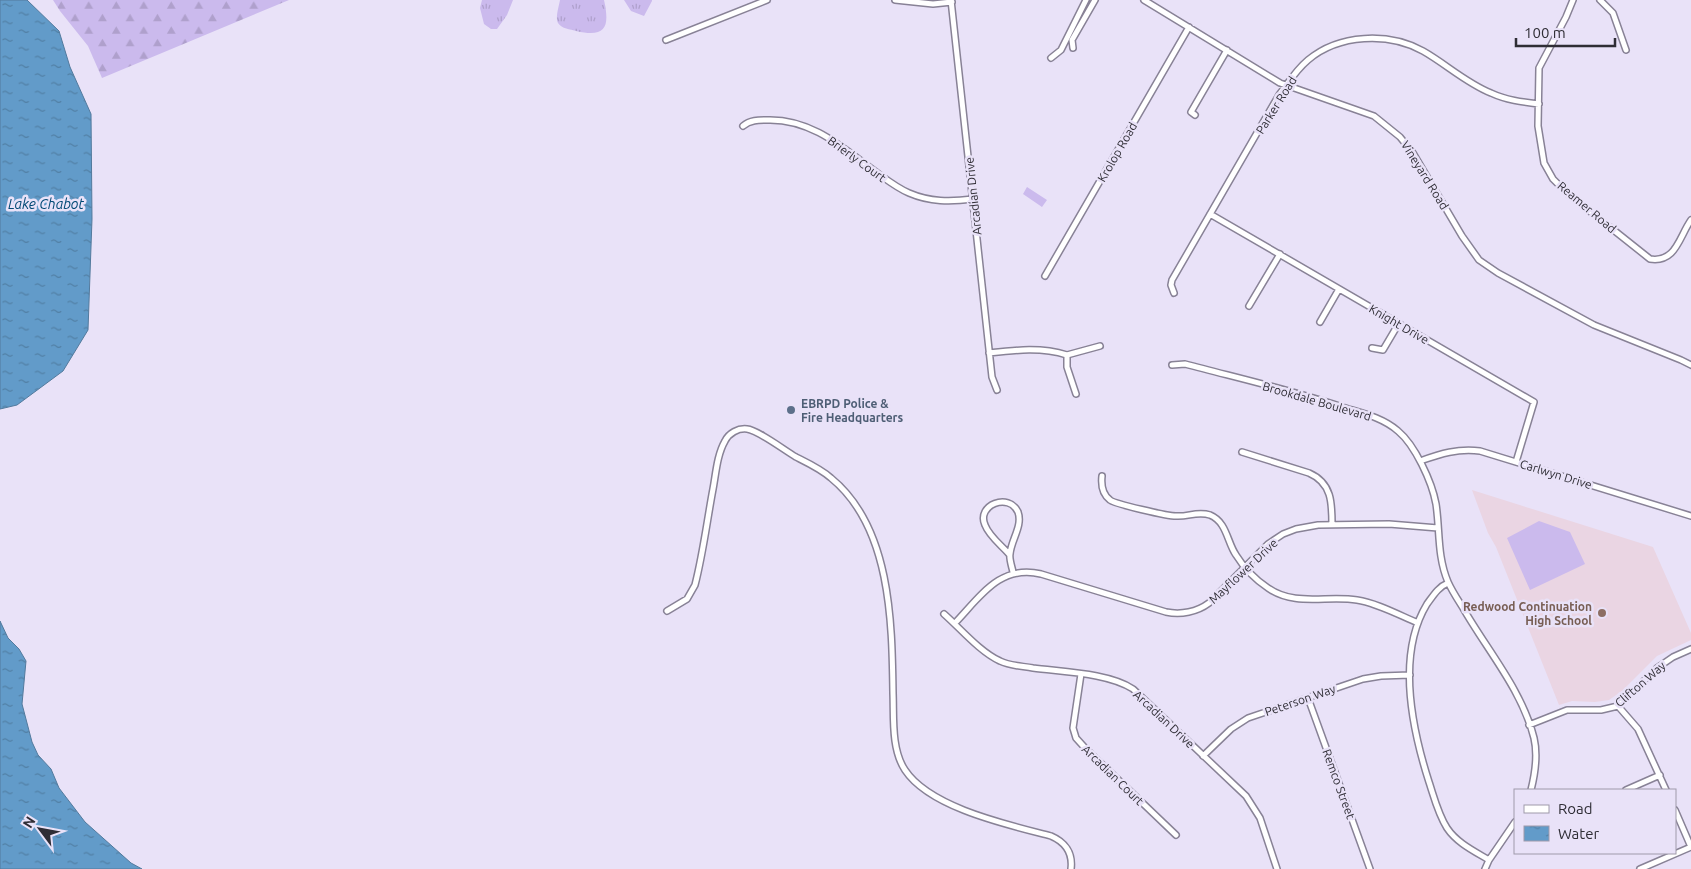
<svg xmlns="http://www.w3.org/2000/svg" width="1691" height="869" viewBox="0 0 1691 869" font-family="Ubuntu,sans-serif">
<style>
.education{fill:#ead5e3}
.grass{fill:url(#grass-tufts)}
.forest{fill:url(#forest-firs)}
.pitch{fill:#cbbaed}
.water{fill:url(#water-ripples);stroke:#537a9d}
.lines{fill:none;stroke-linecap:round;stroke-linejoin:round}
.street-casing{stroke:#888296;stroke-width:8}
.street{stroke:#fff;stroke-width:5}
.service-dot{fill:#5c6f8a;stroke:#e9e2f8;stroke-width:2}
.education-dot{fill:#8d6e63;stroke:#e9e2f8;stroke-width:2}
.labels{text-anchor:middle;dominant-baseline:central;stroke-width:5;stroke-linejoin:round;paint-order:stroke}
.street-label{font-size:12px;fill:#2f2d35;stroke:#e9e2f8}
.service-label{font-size:12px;font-weight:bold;fill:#4e5e75;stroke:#e9e2f8;text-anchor:start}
.education-label{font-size:12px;font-weight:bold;fill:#785e54;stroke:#e9e2f8;text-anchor:end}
.water-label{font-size:14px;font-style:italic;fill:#004874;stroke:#e9e2f8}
</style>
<defs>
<pattern id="grass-tufts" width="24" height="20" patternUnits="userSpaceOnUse" patternTransform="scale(1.25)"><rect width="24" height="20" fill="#cbbaed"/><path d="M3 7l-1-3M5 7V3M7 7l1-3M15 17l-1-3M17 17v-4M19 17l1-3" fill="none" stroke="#afa0cc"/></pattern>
<pattern id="forest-firs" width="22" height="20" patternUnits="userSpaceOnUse" patternTransform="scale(1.25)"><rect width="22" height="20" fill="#cbbaed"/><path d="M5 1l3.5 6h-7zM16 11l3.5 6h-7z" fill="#afa0cc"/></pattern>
<pattern id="water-ripples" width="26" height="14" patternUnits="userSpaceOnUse" patternTransform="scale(1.25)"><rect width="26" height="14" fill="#629bc9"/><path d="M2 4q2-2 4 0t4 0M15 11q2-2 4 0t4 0" fill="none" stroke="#517fa4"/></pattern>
</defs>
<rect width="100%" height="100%" fill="#e9e2f8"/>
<path class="education" d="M1472,490l181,57 38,86v7l-34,16 -35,35 -13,9 -14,2 -23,-1 -13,4 -63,-158 -8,-14z"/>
<path class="grass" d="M482,0h31l-6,15 -10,14h-6l-7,-5 -4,-16z
M560,0h44c6,27 2,38 -28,31 -6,-2 -14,-2 -18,-8 -3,-5 1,-17 2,-23z
M624,0h28v1l-8,15 -13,-5z"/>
<path class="forest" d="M53,0h236l-187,78 -14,-32 -28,-35z"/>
<path class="pitch" d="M1027,187l20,13 -5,7 -19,-13z
M1539,521l31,11 15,32 -55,26 -23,-52z"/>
<path class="water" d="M0,0h27l32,31 11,36 21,47 1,105 -4,111 -25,41 -46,34 -17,4z
M0,621l8,17 11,11 7,12 -4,43 10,38 6,13 13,14 8,19 26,34 46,41 11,6h-142z"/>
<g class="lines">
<defs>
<path id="street" d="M895,0l38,4 19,-2
M951,0l41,377 5,13
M1144,0l136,83 94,33 26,21 13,16 49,83 17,24 19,13 96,52 87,35 10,5
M1573,0l-7,17 -27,51 -1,58 6,37 9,16 14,14 83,66c26,4 29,-22 41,-39
M1600,0l13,13 13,37
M666,40l101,-40
M1073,48l-1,-8 23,-40
M1051,58l10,-8 25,-50
M1195,115l-4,-3 36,-62
M743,126c7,-6 15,-6 25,-6 44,-1 75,28 108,52 11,8 21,16 33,21 21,9 41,9 64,6
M1210,214l324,188 -18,60
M1045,276l144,-249
M1174,293l-3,-8 1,-5 107,-185c9,-12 17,-25 29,-35 31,-26 80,-28 115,-9 23,13 43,32 68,42 15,7 31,9 48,11
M1249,306l31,-52
M1320,322l19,-33
M1372,348l11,2 16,-27
M989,353c27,-3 52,-6 78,2
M1067,355v12l9,27
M1067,355l33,-9
M1172,365l13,-1c53,14 106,26 157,43 19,6 40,10 56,24 17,14 34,51 38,73 4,26 1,52 12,78 4,9 10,18 15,26 24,42 59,82 71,130 4,17 1,36 -3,52
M1242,452l67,21c23,10 23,30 23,52
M1420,461c20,-7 38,-13 60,-10l211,65
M1102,476c-1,9 0,18 8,24 5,4 57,16 66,16 12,1 21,-5 34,-1 17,7 17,27 26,40 8,13 20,25 32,33 27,19 59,7 89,12 20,3 42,15 61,23
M1009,554c-8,-9 -20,-18 -24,-29 -9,-20 24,-33 33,-13 5,14 -7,28 -8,42 -1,5 2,13 3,18
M1448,583c-10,4 -15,13 -21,21 -31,51 -15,125 2,178 5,15 9,32 18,46 10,15 27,23 42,32
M667,611l20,-12 8,-14c8,-31 12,-64 18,-96 3,-16 4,-34 12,-48 4,-8 13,-13 22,-12 11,1 37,21 49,28 12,6 25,12 35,21 60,49 61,144 62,215 1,24 -2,56 12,77 25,38 104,55 146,66 14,6 22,17 20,33
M944,614c16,14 36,38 56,47 10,5 22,5 33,7 30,4 76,5 100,21l113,107 14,22 17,51
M955,623c25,-26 45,-59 86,-49l125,38c15,3 31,0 43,-9l59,-59 15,-10 13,-5 22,-4 71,-1 49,4
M1081,674l-8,54 3,10 10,11 90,86
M1308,698l62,171
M1618,706l20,23 28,61
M1529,725l38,-15h34l17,-4 39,-38 16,-11 18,-8
M1203,756l28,-27 17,-11 115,-39 18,-3 29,-1
M1626,790l34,-15
M1675,810l16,37
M1485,869l4,-9 26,-38
M1640,869l51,-22"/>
</defs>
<use href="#street" class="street-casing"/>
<use href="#street" class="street"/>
</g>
<circle class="service-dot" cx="791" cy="410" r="5"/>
<circle class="education-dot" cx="1602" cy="613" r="5"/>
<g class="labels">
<g class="street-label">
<text transform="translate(1276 105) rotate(-58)">Parker Road</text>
<text transform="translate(1117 152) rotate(-60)">Krolop Road</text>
<text transform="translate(857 159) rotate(36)">Brierly Court</text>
<text transform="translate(1425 175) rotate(58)">Vineyard Road</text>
<text transform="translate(973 196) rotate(-96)">Arcadian Drive</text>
<text transform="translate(1587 207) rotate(40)">Reamer Road</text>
<text transform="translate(1399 324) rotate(30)">Knight Drive</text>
<text transform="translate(1317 401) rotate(16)">Brookdale Boulevard</text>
<text transform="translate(1556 474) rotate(17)">Carlwyn Drive</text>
<text transform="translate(1243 571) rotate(-43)">Mayflower Drive</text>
<text transform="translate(1640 684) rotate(-41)">Clifton Way</text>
<text transform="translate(1300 700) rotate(-19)">Peterson Way</text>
<text transform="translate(1164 719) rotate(43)">Arcadian Drive</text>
<text transform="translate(1113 775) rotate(44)">Arcadian Court</text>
<text transform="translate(1339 784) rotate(70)">Remco Street</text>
</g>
<g class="service-label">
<text x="801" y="403">EBRPD Police &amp;<tspan x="801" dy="14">Fire Headquarters</tspan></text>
</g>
<g class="education-label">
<text x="1592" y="606">Redwood Continuation<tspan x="1592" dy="14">High School</tspan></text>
</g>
<g class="water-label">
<text x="46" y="204">Lake Chabot</text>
</g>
</g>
<rect x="1514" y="789" width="162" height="65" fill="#e9e2f8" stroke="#9f9aaa"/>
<rect x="1524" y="805" width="25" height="8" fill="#ffffff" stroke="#9f9aaa"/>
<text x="1558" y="814" font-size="15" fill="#2f2d35">Road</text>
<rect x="1524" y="826" width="25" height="15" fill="url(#water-ripples)" stroke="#9f9aaa"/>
<text x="1558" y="839" font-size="15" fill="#2f2d35">Water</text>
<g transform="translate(40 829) rotate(302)" stroke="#e9e2f8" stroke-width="4" paint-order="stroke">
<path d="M0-4L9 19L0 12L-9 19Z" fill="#2f2d35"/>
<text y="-8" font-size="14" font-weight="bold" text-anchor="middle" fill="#2f2d35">N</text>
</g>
<path d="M1516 38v8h99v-8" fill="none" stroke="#2f2d35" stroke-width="2.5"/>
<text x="1524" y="38" font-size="15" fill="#2f2d35" stroke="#e9e2f8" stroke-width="4" paint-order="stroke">100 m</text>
</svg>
